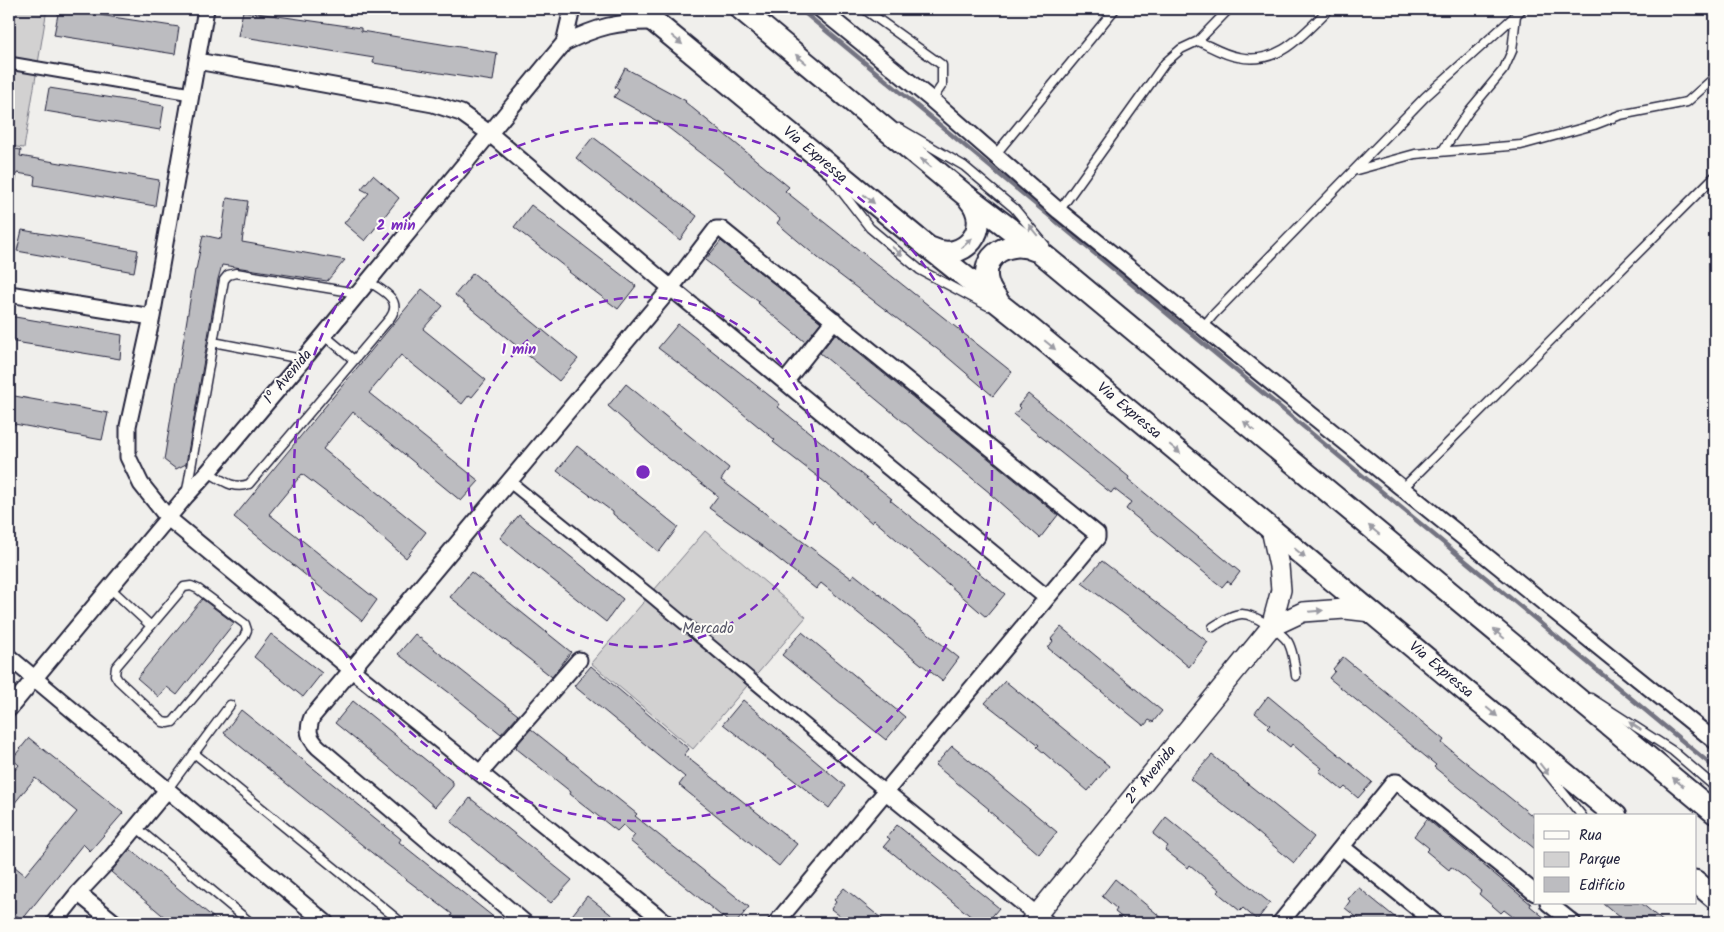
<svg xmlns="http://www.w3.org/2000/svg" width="1724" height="932" viewBox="0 0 1724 932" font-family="Kalam,sans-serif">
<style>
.green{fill:#d2d1d1;stroke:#7a7a86}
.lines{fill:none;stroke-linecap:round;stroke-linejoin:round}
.stream{stroke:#737381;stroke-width:4.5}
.building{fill:#bcbcc0;stroke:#22223b}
.service-casing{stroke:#22223b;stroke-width:11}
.pedestrian-casing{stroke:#22223b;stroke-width:15}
.minor-casing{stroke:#22223b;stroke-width:19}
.tertiary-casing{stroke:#22223b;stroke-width:22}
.secondary-casing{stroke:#22223b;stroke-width:25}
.service{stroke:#fdfcf7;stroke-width:8}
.pedestrian{stroke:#fdfcf7;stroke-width:11}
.minor{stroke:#fdfcf7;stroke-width:15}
.tertiary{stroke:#fdfcf7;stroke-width:19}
.secondary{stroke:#fdfcf7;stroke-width:21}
.oneway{fill:#9a9aa2}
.ring{fill:none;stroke:#7b2cbf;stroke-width:2.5;stroke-dasharray:9 6}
.labels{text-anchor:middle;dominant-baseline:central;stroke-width:4;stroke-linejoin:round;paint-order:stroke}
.street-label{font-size:15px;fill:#22223b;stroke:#fdfcf7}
.park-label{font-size:15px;fill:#575768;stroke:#fdfcf7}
.centre{fill:#7b2cbf;stroke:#fdfcf7;stroke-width:2.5}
.ring-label{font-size:15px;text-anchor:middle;font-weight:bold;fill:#7b2cbf;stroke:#fdfcf7;stroke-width:4;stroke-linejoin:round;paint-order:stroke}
</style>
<rect width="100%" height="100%" fill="#f0efec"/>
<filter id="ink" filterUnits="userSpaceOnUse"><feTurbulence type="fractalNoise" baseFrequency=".02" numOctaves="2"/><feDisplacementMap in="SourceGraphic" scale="10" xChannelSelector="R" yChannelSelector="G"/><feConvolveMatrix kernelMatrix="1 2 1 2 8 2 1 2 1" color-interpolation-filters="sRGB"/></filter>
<g filter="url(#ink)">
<path class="green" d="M9,9h38l-23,139 -15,-2z
M705,531l101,86 -113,132 -102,-86z"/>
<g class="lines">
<path class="stream" d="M800,9l915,759"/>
</g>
<path class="building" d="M59,9l120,18 -4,27 -121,-19z
M243,11l118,17v3l136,22 -4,28 -120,-18 1,-5 -136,-22z
M625,68l61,33 -1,1 104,85 -4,4 227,181 -19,24 -48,-41 -121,-92 -47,-40 3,-4 -58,-50 -56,-43 -52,-29 5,-7 -4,-3z
M49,88l115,18 -4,24 -115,-19z
M593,137l104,79 -17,24 -104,-82z
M9,148l12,2 -1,6 139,24 -4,26 -121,-21 1,-9 -18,-3 -2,12h-6z
M373,175l26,23 -34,43 -21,-18 25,-30 -8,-4z
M227,198l21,3 -6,41 103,18 -18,21 -105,-16 -4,14 -32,185 -10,5 -12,-9 31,-190h1l7,-35 18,4z
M531,205l105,81 -18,23 -49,-37 1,-1 -56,-44z
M22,230l116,20 -4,22 -117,-21z
M721,241l100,81 -16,20 -47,-39 1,-1 -54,-42z
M473,273l105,86 -19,22 -104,-86z
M422,289l21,17 -20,23 63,51 -14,17 -3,-2 -7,9 -61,-49 -32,38 110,88 -18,20 -108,-89 -30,37 103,83 -20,26 -45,-39 -59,-45 -33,40 108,86 -15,21 -128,-104z
M9,316l113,19 -2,24 -111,-18z
M678,324l102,80 -2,3 114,92 -2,1 115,94 -19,23 -112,-97 -2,3 -46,-40 -53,-41 2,-2 -61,-50 -56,-42z
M835,334l223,181 -18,23 -50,-44v-1l-170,-140z
M626,384l103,84 -8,12 130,98 3,-4 105,84 -17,23 -121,-98 -5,6 -54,-43 -53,-38 9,-12 -59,-45 -51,-45z
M1028,394l101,83 -1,2 112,93 -9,12 -4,-3 -5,6 -96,-78 5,-7 -17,-13 -3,4 -97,-78 6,-7 -2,-2z
M9,395l99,18 -6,27 -93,-17z
M577,446l101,81 -19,25 -46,-38v-2l-56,-41z
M519,515l104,84 -17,23 -106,-84z
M1102,561l106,81 -19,25 -51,-43 -56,-41z
M471,572l100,80 -19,25 -102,-80z
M202,599l32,24 -57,72 -10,-8 -8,10 -22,-19z
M1061,627l101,84 -9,11 -4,-2 -5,6 -96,-78 5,-7 -2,-2z
M802,632l103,85 -19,23 -104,-85z
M271,634l51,39 -19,24 -49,-40z
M415,634l103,81 -17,19 -50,-40 -53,-40z
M1343,657l101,83 -2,3 93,75v31l-101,-82 2,-2 -107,-87 6,-7 -2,-2z
M591,666l98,83 -5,6 113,89 -18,22 -100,-81 6,-8 -111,-91z
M1005,681l104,85 -21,25 -51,-44 2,-2 -54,-42z
M1268,696l104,86 -14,16 -13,-11 -3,3 -23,-19 3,-3 -16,-12 -14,-12 -2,3 -23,-19 3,-3 -15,-12z
M743,700l102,86 -16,22 -106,-84z
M353,701l100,81v4l-18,21 -47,-41 -53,-43z
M241,710l160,129 -2,3 102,81h-41l-9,-7 1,-2 -70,-53 -158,-128z
M531,729l106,85 -2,2 114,91 -13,16h-6l-100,-82 5,-6 -12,-10 -6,6 -47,-37 1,-2 -54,-43 -1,-3z
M29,738l94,75 -33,38 -7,-7 -61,76 -13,-11v-47l16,13 52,-63 -42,-34 -26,32v-33l10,-12 -7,-6z
M952,746l105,86 -18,22 -51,-44 1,-1 -54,-44z
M1212,755l102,82 -20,26 -56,-47 -48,-37z
M470,798l102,82 -21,23 -100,-81z
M1166,817l104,86 -13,17 -14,-12 -3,3 -23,-19 3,-2 -16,-13 -14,-12 -2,3 -23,-18 3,-4 -15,-12z
M1427,819l104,85 -1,2 21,17h-30l-17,-13 -3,3 -22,-19 2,-3 -15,-13 -15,-11 -2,3 -23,-19 3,-3 -15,-12z
M897,825l102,83 -10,12 -3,-3 -7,6 -95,-77 6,-7 -3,-2z
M130,849l90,74h-48l-11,-9 -50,-42z
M1115,879l53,44h-39l-14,-11 2,-3 -15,-13z
M1358,887l44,36h-38l-19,-15 5,-7 -2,-2z
M844,888l43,35h-38l-18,-14 5,-7 -2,-2z
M587,896l35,27h-56z
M1603,903h38l24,20h-38z"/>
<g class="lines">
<defs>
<path id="service" d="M864,9l78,56v20l-10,15
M1198,41c12,5 26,14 40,16 41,9 65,-23 91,-48
M899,128l65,38 50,42 31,37
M1443,150l26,-39 35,-42 8,-18 4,-36 6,-6
M995,155l120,-146
M1353,171l62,-17 106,-9 73,-20 26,-10 67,-13 28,-25
M832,179l38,49 50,42 68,36
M1059,211l106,-148 16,-14 17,-8 31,-32
M1203,327l10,-12 212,-218 91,-82
M324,335l30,25
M213,342l89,17
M208,472c14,8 25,18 41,12l141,-166c14,-19 -9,-28 -22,-37
M1403,488l311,-311
M187,490l37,-210 4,-5 8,-2 121,20
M191,586l7,3 47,35 2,6 -3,7 -71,85 -5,1 -5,-1 -45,-42 -3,-5 1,-8 68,-80z
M110,588l41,38
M1213,627c8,-5 19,-13 29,-13 12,0 39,18 46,28 5,9 7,25 8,34
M1591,698l82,53 42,36
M194,753l208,170
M1540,764l42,52
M167,790l63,-85
M136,827l115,96"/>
<path id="pedestrian" d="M9,63l182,31
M510,482l140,113 236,197"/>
<path id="minor" d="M206,9l-54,308 -24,109v31l13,27 27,34 184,152 314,253
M820,9l112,91 127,111 656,530
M564,43l8,-34
M197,61l236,43 28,9 28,20 182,155 376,310
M9,294l143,23
M785,382l49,-62
M9,657l317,266
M9,709l177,-213 22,-24 116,-137 240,-292c33,-16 54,-22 91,-21
M480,773l99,-113
M886,792l161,131
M1342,847l94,76
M78,893l37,30
M1548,903l25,20
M54,923l24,-30 31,-33 58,-70
M525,923l-207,-176c-10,-10 -11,-17 -6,-30l359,-429 45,-59h5l376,305v4l-321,385
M1280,923l114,-141h3l138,111"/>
<path id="tertiary" d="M1271,627l32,-15 42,-3 26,3
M1030,923l241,-296 10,-37 -2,-24 -8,-37"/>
<path id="secondary" d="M639,9l285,235 108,86 584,486
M741,9l223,185 76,58 675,561
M930,248c34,17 64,-21 39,-49
M998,301c-4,-5 -8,-10 -10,-17 -9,-29 22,-46 47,-34
M1695,881l20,17"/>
</defs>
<use href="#service" class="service-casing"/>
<use href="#pedestrian" class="pedestrian-casing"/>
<use href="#minor" class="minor-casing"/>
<use href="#tertiary" class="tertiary-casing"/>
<use href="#secondary" class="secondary-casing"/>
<use href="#service" class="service"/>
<use href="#pedestrian" class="pedestrian"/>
<use href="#minor" class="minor"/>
<use href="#tertiary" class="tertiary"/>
<use href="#secondary" class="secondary"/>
</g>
<defs><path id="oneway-solid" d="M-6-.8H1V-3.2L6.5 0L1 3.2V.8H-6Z" transform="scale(1.25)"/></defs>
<g class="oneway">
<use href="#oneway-solid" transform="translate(677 40) rotate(40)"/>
<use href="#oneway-solid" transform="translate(801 59) rotate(-140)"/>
<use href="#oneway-solid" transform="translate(926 163) rotate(-140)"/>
<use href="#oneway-solid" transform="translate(869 199) rotate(40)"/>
<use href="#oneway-solid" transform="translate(1033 230) rotate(-129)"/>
<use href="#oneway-solid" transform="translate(967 243) rotate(-43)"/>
<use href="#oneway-solid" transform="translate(897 251) rotate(40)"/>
<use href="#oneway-solid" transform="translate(1050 345) rotate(40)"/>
<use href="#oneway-solid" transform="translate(1249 426) rotate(-140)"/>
<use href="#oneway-solid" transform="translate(1175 449) rotate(40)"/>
<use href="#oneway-solid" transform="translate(1374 530) rotate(-140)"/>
<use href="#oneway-solid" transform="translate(1300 553) rotate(40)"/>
<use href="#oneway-solid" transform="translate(1316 611) rotate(-5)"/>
<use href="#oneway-solid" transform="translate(1499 634) rotate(-140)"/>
<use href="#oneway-solid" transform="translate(1492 712) rotate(40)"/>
<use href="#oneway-solid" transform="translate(1635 726) rotate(-147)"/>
<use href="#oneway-solid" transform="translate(1544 769) rotate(52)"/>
<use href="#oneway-solid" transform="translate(1678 782) rotate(-140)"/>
</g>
</g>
<g class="ring">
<circle cx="643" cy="472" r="175"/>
<circle cx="643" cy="472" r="349"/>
</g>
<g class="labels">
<g class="street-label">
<text transform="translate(815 155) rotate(40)">Via Expressa</text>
<text transform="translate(288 377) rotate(-50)">1º Avenida</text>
<text transform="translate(1129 411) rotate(40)">Via Expressa</text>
<text transform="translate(1441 670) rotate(40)">Via Expressa</text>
<text transform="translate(1151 775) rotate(-51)">2ª Avenida</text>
</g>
<g class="park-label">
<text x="708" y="629">Mercado</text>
</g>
</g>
<circle cx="643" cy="472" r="8" class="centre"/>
<g class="ring-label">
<text x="396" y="230">2 min</text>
<text x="519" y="354">1 min</text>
</g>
<rect width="1724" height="932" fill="none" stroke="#fdfcf7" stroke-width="30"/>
<rect x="15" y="15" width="1694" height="902" fill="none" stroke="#22223b" stroke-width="2" filter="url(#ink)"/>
<rect x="1534" y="814" width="162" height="90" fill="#fdfcf7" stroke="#a5a5ac"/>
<rect x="1544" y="831" width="25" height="8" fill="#fdfcf7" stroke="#a5a5ac"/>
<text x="1579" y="840" font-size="15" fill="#22223b">Rua</text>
<rect x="1544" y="852" width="25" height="15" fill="#d2d1d1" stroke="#a5a5ac"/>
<text x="1579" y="864" font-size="15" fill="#22223b">Parque</text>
<rect x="1544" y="877" width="25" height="15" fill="#bcbcc0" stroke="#a5a5ac"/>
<text x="1579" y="890" font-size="15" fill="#22223b">Edifício</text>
</svg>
